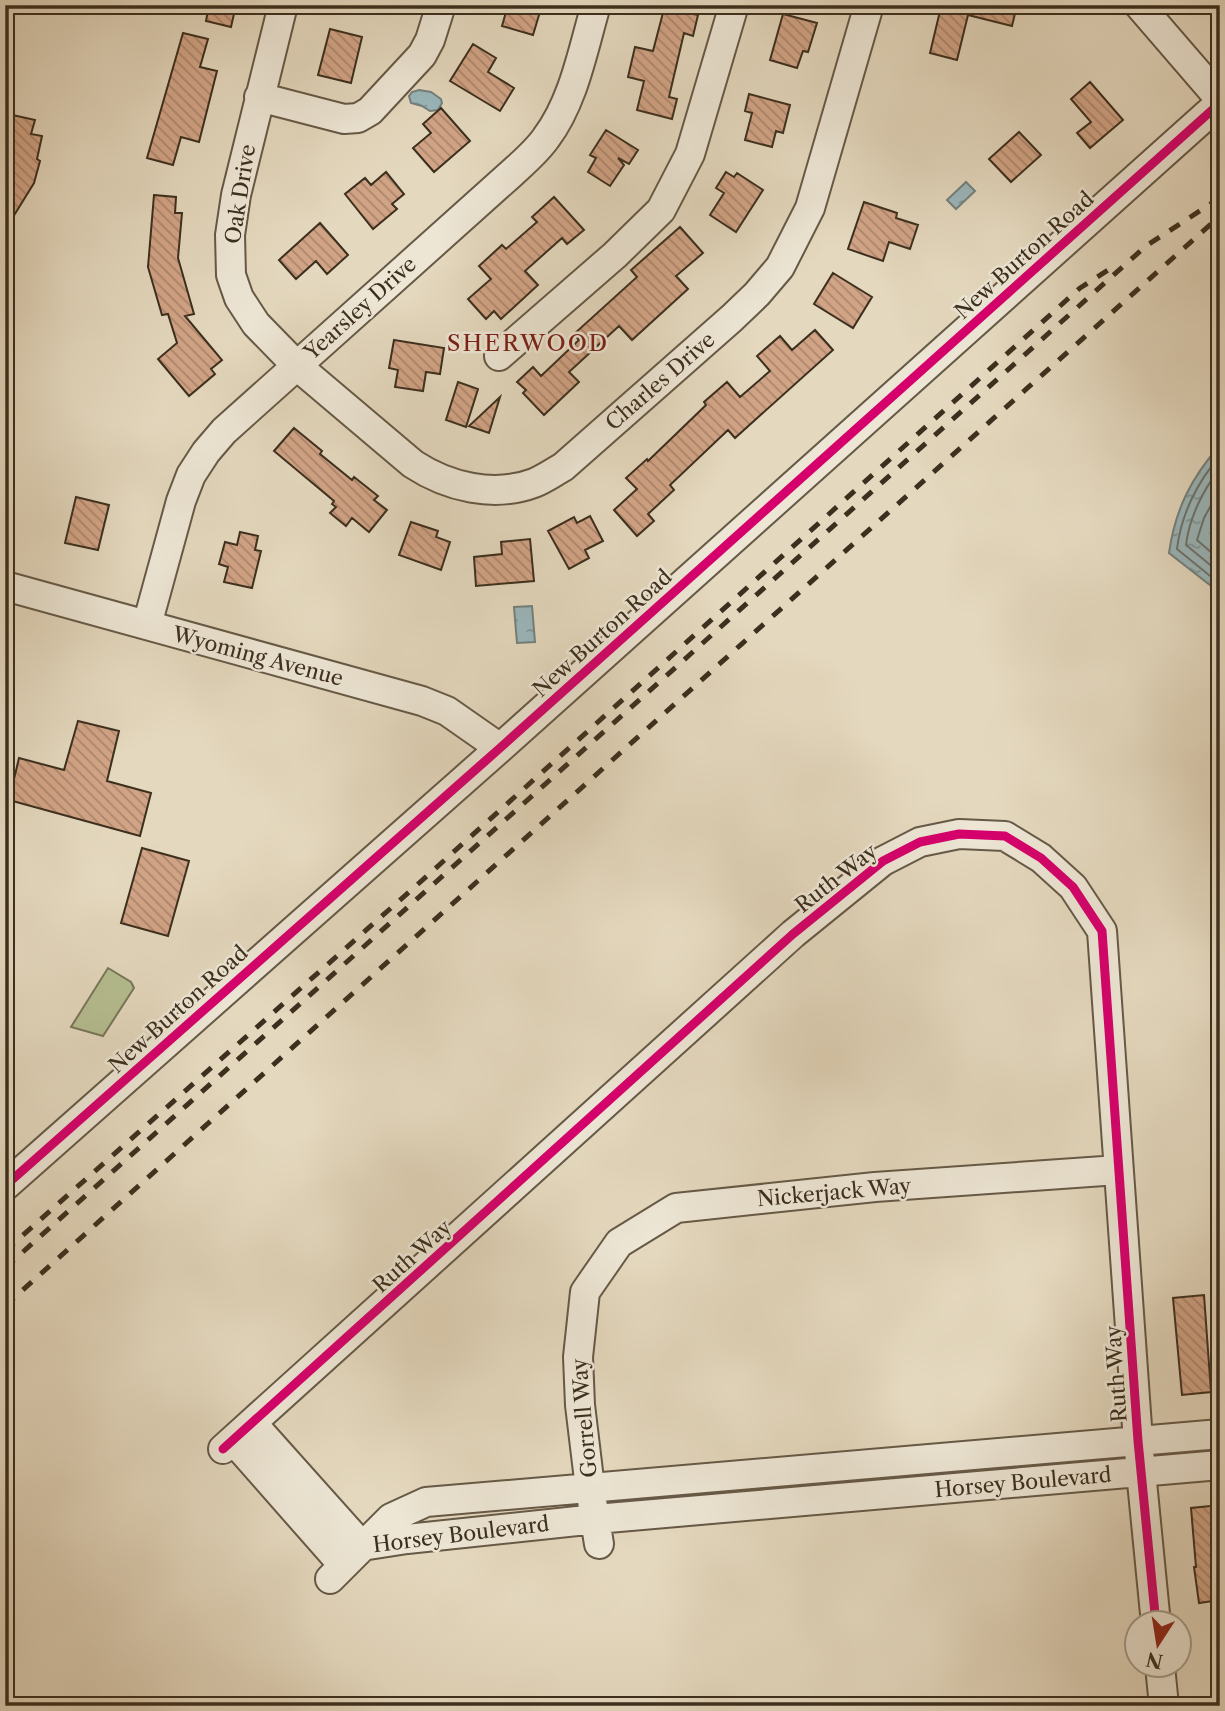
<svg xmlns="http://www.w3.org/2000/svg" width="1225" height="1711" viewBox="0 0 1225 1711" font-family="'Libre Caslon Text',serif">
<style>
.park{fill:#b5be91;stroke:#787658;stroke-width:2}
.water{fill:url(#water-ripples);stroke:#74817d;stroke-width:2}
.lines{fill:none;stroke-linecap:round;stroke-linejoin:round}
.shore{stroke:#6b736d;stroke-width:2}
.building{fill:url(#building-back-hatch);stroke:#3c2f1e;stroke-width:2}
.minor-casing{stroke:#665946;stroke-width:32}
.minor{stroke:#ede6d5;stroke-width:28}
.rail{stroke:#3c2f1e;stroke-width:5;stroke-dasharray:12 12;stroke-linecap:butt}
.cycleway-casing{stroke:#ede6d5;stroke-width:13}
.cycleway{stroke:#d6006c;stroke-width:9}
.labels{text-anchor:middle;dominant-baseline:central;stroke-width:5;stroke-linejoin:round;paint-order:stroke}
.street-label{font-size:21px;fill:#3c2f1e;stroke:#ede6d5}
.neighbourhood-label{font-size:23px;letter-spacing:2px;fill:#7a1f14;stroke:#ede6d5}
</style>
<defs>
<pattern id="water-ripples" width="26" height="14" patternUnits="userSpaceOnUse" patternTransform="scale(1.75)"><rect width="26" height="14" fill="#9ab7bc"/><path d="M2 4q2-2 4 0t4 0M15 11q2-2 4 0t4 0" fill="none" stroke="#7f9598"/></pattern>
<pattern id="building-back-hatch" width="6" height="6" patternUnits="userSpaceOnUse" patternTransform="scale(1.75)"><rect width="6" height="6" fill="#d2a486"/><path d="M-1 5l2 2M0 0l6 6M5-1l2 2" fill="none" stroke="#ac866d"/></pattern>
</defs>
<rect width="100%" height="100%" fill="#e4d8be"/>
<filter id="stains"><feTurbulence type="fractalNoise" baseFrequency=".00286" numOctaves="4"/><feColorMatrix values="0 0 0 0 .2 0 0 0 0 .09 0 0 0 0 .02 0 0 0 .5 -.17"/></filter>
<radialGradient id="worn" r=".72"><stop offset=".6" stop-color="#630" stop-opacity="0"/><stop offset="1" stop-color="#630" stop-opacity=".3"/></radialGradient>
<path class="park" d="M108,968l23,14 3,6 -31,48 -32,-9z"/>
<path class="water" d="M419,90l12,2 10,7 1,4 -4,7 -8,1 -8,-5 -11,-3 -2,-7 3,-4z
M966,182l9,9 -19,18 -9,-9z
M1220,445v148l-51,-40c6,-43 22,-75 51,-108z
M532,606l3,36 -18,1 -3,-36z"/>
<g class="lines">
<path class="shore" d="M1220,456c-23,26 -39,59 -43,93l43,35
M1220,469c-17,20 -31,50 -34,76l34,28
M1220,489l-16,29 -7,22 23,20"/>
</g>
<path class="building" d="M209,5h27l-5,22 -25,-6z
M508,5h34l-9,30 -31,-9z
M665,5h25l-2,8 10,2 -5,21 -9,-3 -15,64 8,2 -5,20 -35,-9 7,-29 -16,-4 7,-30 18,4z
M951,5h66l-5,21 -44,-11 -11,45 -27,-7 10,-42 9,2z
M783,14l34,9 -9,29 -5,-1 -6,17 -27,-8z
M330,29l32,8 -11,46 -33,-8z
M183,33l25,6 -8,28 17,4 -18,71 -18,-5 -8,28 -26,-7z
M473,44l23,14 -8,14 26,16 -14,23 -50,-30z
M1090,82l33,38 -33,28 -13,-15 14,-11 -20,-23z
M749,94l41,11 -7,28 -7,-2 -4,16 -27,-7 7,-27 -7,-2z
M441,108l29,33 -36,31 -21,-24 18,-15 -8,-9z
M8,114l27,6 -4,14 11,2 -5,23 3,2 -6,22 -29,47v-105z
M606,130l32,20 -9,14 -11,-6 6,7 -14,21 -22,-14 8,-14 -6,-3z
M1019,132l22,23 -30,27 -22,-23z
M386,172l18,22 -12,10 5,5 -24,20 -28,-35 20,-16 6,7z
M726,172l8,5 3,-4 26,17 -27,42 -26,-17 14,-22 -8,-5z
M154,195l22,2 -1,16h7l-4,45 16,56 -9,2 37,44 -11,9 4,5 -26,22 -31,-37 19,-16 -9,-29 -6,1 -14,-48z
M554,197l30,33 -17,14 -5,-6 -37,33 13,14 -37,34 -7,-8 -8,8 -18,-20 23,-20 -12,-13 23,-21 4,4 31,-27 -5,-5z
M864,202l33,11 -1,5 22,7 -8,24 -21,-7 -6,19 -35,-12z
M320,223l28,32 -21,19 -11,-13 -20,18 -17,-19z
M680,227l23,26 -27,23 12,13 -56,51 -13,-14 -50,46 10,10 -35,33 -21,-22 3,-3 -9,-8 16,-15 8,9 38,-36 -5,-6 63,-57 -6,-7z
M833,273l39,24 -19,31 -39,-24z
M815,330l18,20 -98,88 -7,-8 -58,55 4,5 -26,24 6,7 -17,15 -23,-26 23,-21 -11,-11 21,-19 1,2 58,-56 -2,-3 23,-20 13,15 30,-26 -13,-15 23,-20 12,14z
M394,340l50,8 -4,26 -14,-2 -3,19 -28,-4 3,-17 -9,-2z
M458,382l20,7 -12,38 -20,-7z
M500,397l-11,36 -20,-7z
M294,428l28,23 -2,3 32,26 2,-3 24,19 -4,4 13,10 -18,22 -17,-14 -6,8 -16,-13 6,-6 -4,-3 2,-3 -60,-50z
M76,497l33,8 -11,45 -33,-7z
M590,516l13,25 -18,9 4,8 -20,11 -21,-38 26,-14 3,6z
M411,522l27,9 -2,6 14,5 -9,28 -42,-15z
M240,532l18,4 -3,14 6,1 -9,37 -28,-6 4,-15 -9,-3 6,-22 12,3z
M530,539l4,42 -58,5 -2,-29 28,-3 -1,-12z
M78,721l41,10 -12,50 44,12 -11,43 -131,-36 10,-42 45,12z
M142,848l47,13 -21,75 -47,-13z
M1204,1295l7,97 -29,3 -9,-97z
M1220,1505v95l-21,3 -5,-36h2l-5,-59z"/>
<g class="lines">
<defs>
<path id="minor" d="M283,5l-47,190 -6,40 1,40 8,23 17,26 40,41 117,99c35,23 81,34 121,19 10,-4 20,-11 29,-16l169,-149 25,-24 23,-27 30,-59 59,-203
M1139,5l81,94
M259,97l85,22 14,-1 12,-7 52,-56 8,-15 11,-35
M499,356l116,-101 46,-45 29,-56 44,-149
M5,586l417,115 25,10 53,37
M147,625l34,-124 10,-26 15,-23 18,-21 288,-258c12,-11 25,-22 34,-35 28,-37 37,-89 50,-133
M5,1186l495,-438 720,-645
M252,1423l110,123
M233,1440l110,125
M223,1449l570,-515 90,-73 37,-19 39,-8 46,2 36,22 32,29 29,44 36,510 18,183
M599,1544l-9,-56 -10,-83 -2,-48 7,-65 34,-49 57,-35 199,-21 243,-17
M362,1546l45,-7 189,-20 624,-54
M330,1579l61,-61 35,-16 794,-68
M1160,1666l4,40"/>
</defs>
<use href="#minor" class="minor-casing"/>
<use href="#minor" class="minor"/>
<path class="rail" d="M5,1251l413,-367 662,-596 28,-18
M5,1268l1141,-1022 69,-45
M5,1306c405,-364 809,-728 1215,-1090"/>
<defs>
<path id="cycleway" d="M5,1186l495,-438 720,-645
M223,1449l570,-515 90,-73 37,-19 39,-8 46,2 36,22 32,29 29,44 36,510 18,183"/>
</defs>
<use href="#cycleway" class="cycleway-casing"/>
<use href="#cycleway" class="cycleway"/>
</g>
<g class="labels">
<g class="street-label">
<text transform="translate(240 194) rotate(-81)">Oak Drive</text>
<text transform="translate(1024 255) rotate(-42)">New Burton Road</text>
<text transform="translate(360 308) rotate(-42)">Yearsley Drive</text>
<text transform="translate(660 381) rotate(-41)">Charles Drive</text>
<text transform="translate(602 633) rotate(-42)">New Burton Road</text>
<text transform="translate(258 656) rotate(15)">Wyoming Avenue</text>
<text transform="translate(836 878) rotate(-38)">Ruth Way</text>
<text transform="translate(178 1009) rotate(-42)">New Burton Road</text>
<text transform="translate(834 1192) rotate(-5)">Nickerjack Way</text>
<text transform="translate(412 1256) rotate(-42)">Ruth Way</text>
<text transform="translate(1116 1374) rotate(-94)">Ruth Way</text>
<text transform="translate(584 1418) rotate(-95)">Gorrell Way</text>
<text transform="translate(1023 1482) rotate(-5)">Horsey Boulevard</text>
<text transform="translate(461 1534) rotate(-7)">Horsey Boulevard</text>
</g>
<g class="neighbourhood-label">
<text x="528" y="343">SHERWOOD</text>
</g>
</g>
<rect width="1225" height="1711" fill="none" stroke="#e4d8be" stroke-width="28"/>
<rect x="7" y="7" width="1211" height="1697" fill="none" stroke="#3c2f1e" stroke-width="3.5"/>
<rect x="14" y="14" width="1197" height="1683" fill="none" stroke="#3c2f1e" stroke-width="2"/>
<g transform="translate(1158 1644) rotate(192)"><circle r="33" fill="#ede6d5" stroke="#a69d8c" stroke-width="2"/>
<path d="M0-5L12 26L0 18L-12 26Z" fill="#8f2418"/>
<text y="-10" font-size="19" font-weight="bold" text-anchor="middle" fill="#3c2f1e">N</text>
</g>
<rect width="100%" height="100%" filter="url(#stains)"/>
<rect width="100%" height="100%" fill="url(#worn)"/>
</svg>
